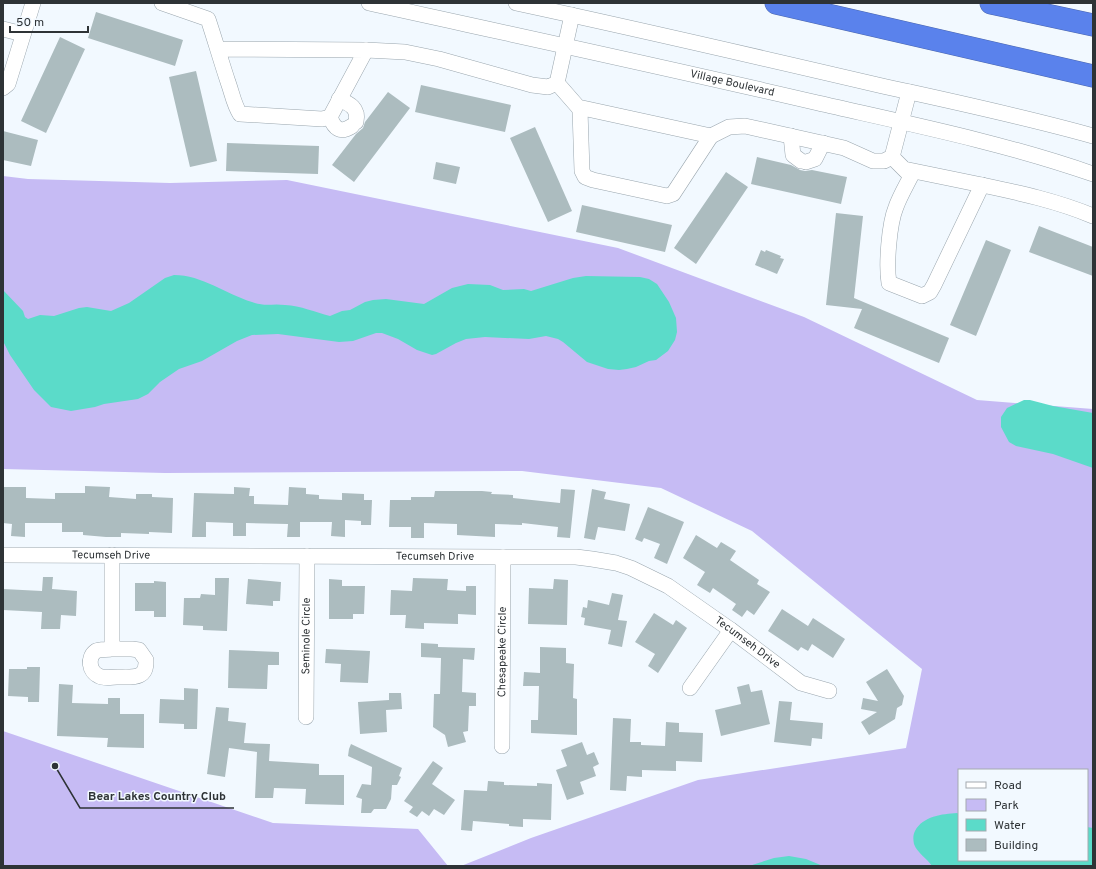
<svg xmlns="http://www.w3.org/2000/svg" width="1096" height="869" viewBox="0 0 1096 869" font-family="Overpass,sans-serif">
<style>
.green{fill:#c6bbf4;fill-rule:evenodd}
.water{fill:#5bdbc9}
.building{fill:#acbcbf}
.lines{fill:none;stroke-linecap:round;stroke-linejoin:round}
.minor-casing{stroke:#9aa6ae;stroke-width:16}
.highway-casing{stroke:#4b66ac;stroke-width:23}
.minor{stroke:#fff;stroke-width:15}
.highway{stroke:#5a82ec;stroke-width:22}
.labels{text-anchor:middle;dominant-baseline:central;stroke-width:3;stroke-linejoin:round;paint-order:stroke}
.street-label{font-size:11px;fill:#2e3336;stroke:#f2f9ff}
.leader{fill:none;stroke:#2e3336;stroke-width:1.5}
.callout-dot{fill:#2e3336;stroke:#f2f9ff;stroke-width:1.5}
.callout-label{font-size:12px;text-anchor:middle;font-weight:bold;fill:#2e3336;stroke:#f2f9ff;stroke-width:3;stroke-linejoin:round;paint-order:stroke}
</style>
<rect width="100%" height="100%" fill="#f2f9ff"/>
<path class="green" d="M3,176l25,3 142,4 117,-3 331,68 186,69 173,83 116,9v457h-632l70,-28 167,-58 208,-32 16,-79 -170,-138 -91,-43 -139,-17 -357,2 -162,-4zM959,770h128v90h-128z
M3,731l270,92 145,6 30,37h-445z"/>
<path class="water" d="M174,275c28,0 52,19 78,27 14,5 20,1 33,3 16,1 30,7 45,11l12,-5 8,-1 15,-8 8,-2 13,-1 38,5 28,-16 16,-4 22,1 13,5 21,-1 7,2 42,-13 13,-2 54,1 9,2 8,5 12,18 7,16 1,14 -2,8 -7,11 -12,9 -7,1 -13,6 -9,2 -8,1 -11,-1 -21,-7 -24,-20 -5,-3 -12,-3 -17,3 -44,-2 -19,2 -10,4 -20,11 -4,1 -15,-5 -19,-11 -16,-6h-6l-23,8 -14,1 -61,-8 -26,1 -15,6 -35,20 -23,8 -19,13 -12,12 -10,5 -34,5 -9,3 -24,4 -20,-4 -17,-17 -24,-35 -7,-14v-51l20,21 2,6 3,2 12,-4 14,1 25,-8 8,-1 24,4 18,-8 36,-25z
M1024,400h6l23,6 40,7v55l-40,-14 -37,-8 -7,-4 -8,-15v-10l6,-9z
M957,813l2,1v46h128v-33l6,1v38h-161c-5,-8 -15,-13 -18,-22 -1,-5 -1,-9 1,-13 8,-15 27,-17 42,-18z
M789,856l17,3 17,7h-74l25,-8z"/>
<path class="building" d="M96,12l87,28 -8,26 -87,-28z
M60,37l25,12 -39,84 -25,-12z
M196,71l21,90 -27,6 -21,-90z
M421,85l90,20 -6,27 -90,-20z
M388,92l22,16 -56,74 -22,-17 24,-31 7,-6 2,-6z
M535,127l37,84 -24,11 -38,-84z
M3,131l35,9 -7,26 -28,-6z
M227,143l92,3 -1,28 -92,-3z
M757,157l34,8 9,5 5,1 7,-1 35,7 -6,27 -90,-20z
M436,162l24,5 -4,17 -23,-5z
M726,172l22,15 -52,77 -22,-16z
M582,205l90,20 -7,27 -89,-20z
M836,213l27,3 -9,82 95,40 -10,25 -85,-35 8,-19 -36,-4z
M1039,226l54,21v29l-64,-24z
M986,240l25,10 -35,86 -26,-11z
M761,250l4,2 1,-2 15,6 -1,2 4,1 -7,15 -22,-9z
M85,486l25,1 -1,10 27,2v-5h16v3l21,1 -1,35 -23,-1v2l-28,-1v4h-15l-23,-2v-3h-21v-9h-37v14l-14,-1 1,-12 -9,-1v-36h23v11l29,1v-6h30z
M234,487l16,1 -1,8h5v8l34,1 1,-18 17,1v6l13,1v4l23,1v-7l22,1v6h8l-1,25h-10v-4l-16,-1v17l-14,-1 1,-14h-32v15h-13l1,-13 -42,-1v13h-13v-13l-27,-1v15h-14l2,-44 40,1z
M561,489l14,1 -5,48 -13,-1 1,-10 -36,-4v2l-27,-1v13l-38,-2v-11l-33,-1v15h-13v-11h-22l1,-27h21v-3h23l1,-6h47l10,1 -1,2 22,1v3l47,5z
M592,489l14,3 -2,7 26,5 -5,27 -27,-4 -3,13 -11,-2z
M648,507l36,15 -17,42 -13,-6 6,-14 -16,-6 -2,4 -7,-3z
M696,535l21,13 4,-6 15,9 -6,9 29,20 -2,4 13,8 -16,23 -7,-5 -5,7 -10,-7 4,-6 -23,-16 -3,5 -13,-8 8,-13 -22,-14z
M43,577h10l-1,12 25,2 -1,25 -15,-1 -1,14h-19l1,-17 -39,-2v-21l39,2z
M215,578h14l-2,53 -24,-1v-4l-20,-1 1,-27h16l1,-4 14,1z
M413,578l35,1 -1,11 19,1v-5h10v29l-18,-1v10l-34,-1v6l-19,-1 1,-13h-16l1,-25 21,1z
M248,579l33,3 -1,19h-7v5l-27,-2z
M329,579l13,1v6h23l-1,28h-11v5h-24z
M554,579l14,1 -1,45 -39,-1 1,-36 24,1z
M154,581l12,1v35h-12v-6h-19v-28h19z
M612,593l11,2 -5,25 9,1 -5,26 -14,-3 3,-14 -27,-5 1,-7 -4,-1 2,-10 4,1 1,-8 21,5z
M782,609l26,17 5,-8 32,21 -12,19 -21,-14 -4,7 -7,-4 -3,4 -30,-20z
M654,613l19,12 3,-5 11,8 -29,45 -10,-7 7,-12 -20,-12z
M421,643l17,1v3l37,1 -1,12 -11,-1 -1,33 14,1v13h-7l-1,25 -5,1 3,10 -18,5 -3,-12 -12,-8 1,-33h6l1,-36 -20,-1z
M540,647l26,1v15l8,1 -1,34 4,1v36l-46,-2v-13h7l1,-34h-16l1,-14 16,1z
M326,649l44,2 -2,32 -28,-1 1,-18 -16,-1z
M229,650l50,2v13h-11l-1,24 -39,-1z
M27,667h13l-1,35h-11v-5l-20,-1 1,-27h18z
M887,669l17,27 -2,9 -5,3 -2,11 -26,16 -8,-13 16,-10 -16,-3 2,-11 15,3 -12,-19z
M59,684l14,1 -1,18 36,1v-6h12v16h24v34l-37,-1 1,-9 -51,-2z
M749,684l2,8 11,-2 8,34 -49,12 -6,-26 26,-6 -4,-17z
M184,688l14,1 -1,40h-13v-5l-25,-1 1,-24 24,1z
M389,693h12l1,16 -16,1 1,22 -27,2 -2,-32 31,-2z
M779,701l13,1 -2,18 33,3 -1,16 -10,-1 -1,8 -37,-4z
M216,707l13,1 -1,13 18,2 -2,20 26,1 -1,17 50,3v11h25v30l-39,-1 1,-15 -32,-1 -1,10h-18l2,-46 -28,-4 -4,29 -18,-3z
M613,718l18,1 -1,23h11v3l24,1 1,-24 13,1v9l24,1 -1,29 -26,-1v10l-34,-1v7l-15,-1 -1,15 -16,-1z
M582,742l5,13 7,-3 5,12 -6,3 3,9 -16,6 4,12 -17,6 -11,-30 11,-4 -6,-16z
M351,744l51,24 -3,8 2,1 -4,8h-5l-1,14 -5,10h-12l-3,4h-10l1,-14 -6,-2 6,-13 9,1 1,-18 -24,-11 1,-7z
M433,761l10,7 -11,16 23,16 -11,15 -10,-6 -5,7 -7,-5 -5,6 -8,-5 4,-5 -9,-6z
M488,781l16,1v3l33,1v-3l15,1 -1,36 -28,-1v8l-14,-1v-2l-36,-3 -1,10 -11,-1 3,-40 23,1z"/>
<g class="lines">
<defs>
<g id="minor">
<path d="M162,3l46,16c7,21 13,42 20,63 4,11 6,23 12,32l82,5 8,-2 36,-67 -148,-1"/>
<path id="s1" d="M369,3c150,33 299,65 449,100 92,21 186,40 275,71"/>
<path d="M516,3c121,26 242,54 362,82 72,16 144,31 215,51"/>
<path d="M3,29l20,5"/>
<path d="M366,50l39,2 34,7 93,26 16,2 9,-4 15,-68"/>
<path d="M557,83l21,24 2,3 2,61 3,6 8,3 74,16 6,-2 38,-58 -133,-29"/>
<path d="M3,88l5,-4 25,-81"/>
<path d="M339,99c11,5 20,9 17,23"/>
<path d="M330,117c4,11 10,17 22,9"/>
<path d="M711,136l18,-9 16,-1 99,22 29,13h11l8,-4 17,-65"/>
<path d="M791,136l2,19 8,6"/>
<path d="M892,157l19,19c-5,10 -11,20 -15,31 -7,17 -10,58 -7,76l33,13 8,-4 4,-7 48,-100 -78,-16"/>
<path d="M806,162l9,-3 8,-16"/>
<path d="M982,185c38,8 75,16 111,31"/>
<path id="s2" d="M3,555l500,2h73l16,2 24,4 15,5 37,18 63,44 70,53 28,8"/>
<path d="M112,649c-5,1 -12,0 -16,2 -9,6 -7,21 3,25 5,3 13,1 18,1 15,0 30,3 29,-17l-7,-10 -7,-1h-20v-94"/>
<path d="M690,688l41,-58"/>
<path id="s3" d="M306,717l1,-161"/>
<path id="s4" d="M502,746l1,-189"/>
</g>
<path id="highway" d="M776,3l317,73
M991,3l102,22"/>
</defs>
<use href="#minor" class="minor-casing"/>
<use href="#highway" class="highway-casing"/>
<use href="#minor" class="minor"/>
<use href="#highway" class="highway"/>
</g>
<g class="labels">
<g class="street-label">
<text stroke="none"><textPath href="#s1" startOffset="372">Village Boulevard</textPath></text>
<text stroke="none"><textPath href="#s2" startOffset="108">Tecumseh Drive</textPath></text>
<text stroke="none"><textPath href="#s2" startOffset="432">Tecumseh Drive</textPath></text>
<text stroke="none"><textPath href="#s3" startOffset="81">Seminole Circle</textPath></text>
<text stroke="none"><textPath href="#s2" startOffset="768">Tecumseh Drive</textPath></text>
<text stroke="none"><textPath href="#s4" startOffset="94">Chesapeake Circle</textPath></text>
</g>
</g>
<path class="leader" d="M55 766L80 808H234"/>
<circle class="callout-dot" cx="55" cy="766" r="4"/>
<g class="callout-label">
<text x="157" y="800">Bear Lakes Country Club</text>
</g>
<rect width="1096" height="869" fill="none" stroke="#2e3336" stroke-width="8"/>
<rect x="958" y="769" width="130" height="92" fill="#f2f9ff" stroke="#a4aaaf"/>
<rect x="966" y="782" width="20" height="6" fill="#ffffff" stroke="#a4aaaf"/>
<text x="994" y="789" font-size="12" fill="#2e3336">Road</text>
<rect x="966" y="799" width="20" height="12" fill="#c6bbf4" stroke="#a4aaaf"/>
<text x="994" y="809" font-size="12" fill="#2e3336">Park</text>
<rect x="966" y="819" width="20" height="12" fill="#5bdbc9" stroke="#a4aaaf"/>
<text x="994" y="829" font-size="12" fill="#2e3336">Water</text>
<rect x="966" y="839" width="20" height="12" fill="#acbcbf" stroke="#a4aaaf"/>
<text x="994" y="849" font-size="12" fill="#2e3336">Building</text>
<path d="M10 26v6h78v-6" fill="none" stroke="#2e3336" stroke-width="2"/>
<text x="16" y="26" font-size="12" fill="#2e3336" stroke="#f2f9ff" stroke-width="3" paint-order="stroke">50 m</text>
</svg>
